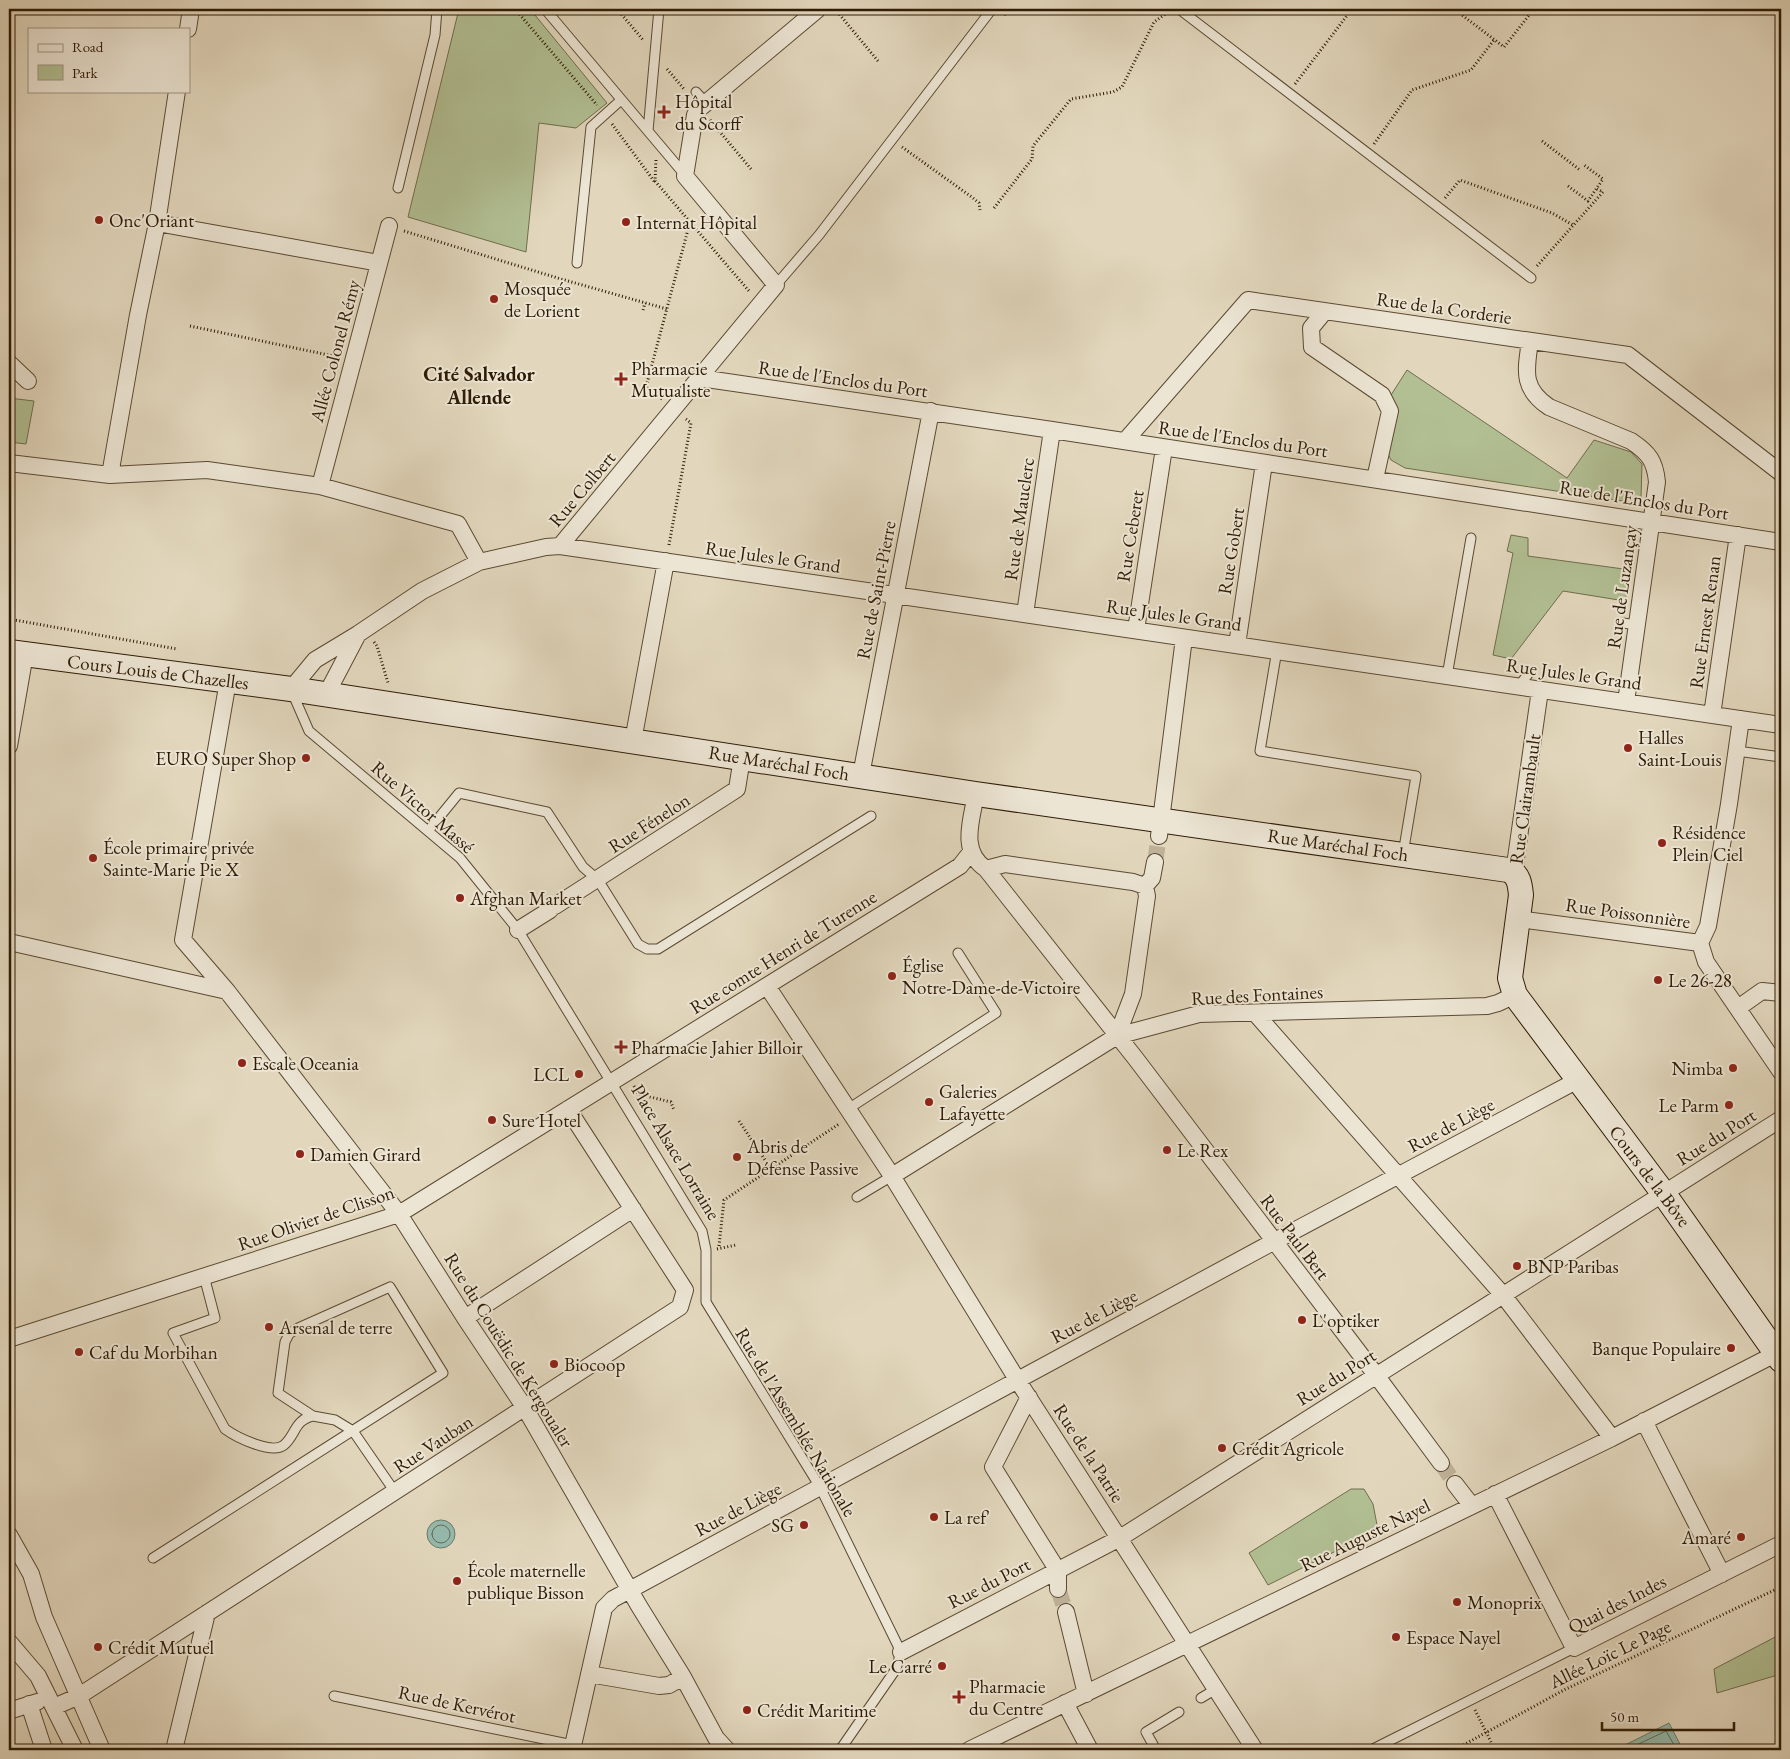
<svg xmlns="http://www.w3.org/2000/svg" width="1790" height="1759" viewBox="0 0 1790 1759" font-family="'EB Garamond',serif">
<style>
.green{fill:#b1bf93;stroke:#706d4c}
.water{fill:#95baad;stroke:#6c7a69}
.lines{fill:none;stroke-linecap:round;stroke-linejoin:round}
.shore{stroke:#626a58;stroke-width:1}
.street-tunnel{stroke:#beb198;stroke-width:16;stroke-dasharray:16 8;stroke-linecap:butt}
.lane-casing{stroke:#5b4a32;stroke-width:11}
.street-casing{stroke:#5b4a32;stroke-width:18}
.secondary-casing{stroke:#2e1b04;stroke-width:26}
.path{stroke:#2e1b04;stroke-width:3;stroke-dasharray:1 2.5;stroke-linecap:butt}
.lane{stroke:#ece5d4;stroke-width:9}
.street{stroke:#ece5d4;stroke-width:16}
.secondary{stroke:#ece5d4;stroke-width:24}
.poi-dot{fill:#8f2418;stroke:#ece5d4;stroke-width:2}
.labels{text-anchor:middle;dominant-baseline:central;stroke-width:4;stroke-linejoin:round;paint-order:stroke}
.poi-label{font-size:19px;fill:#2e1b04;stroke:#ece5d4;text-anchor:start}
.street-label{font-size:19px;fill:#2e1b04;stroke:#ece5d4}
.neighbourhood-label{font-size:20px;font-weight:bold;fill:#2e1b04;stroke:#ece5d4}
</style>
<rect width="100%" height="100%" fill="#e2d7bd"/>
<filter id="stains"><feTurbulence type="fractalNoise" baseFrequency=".004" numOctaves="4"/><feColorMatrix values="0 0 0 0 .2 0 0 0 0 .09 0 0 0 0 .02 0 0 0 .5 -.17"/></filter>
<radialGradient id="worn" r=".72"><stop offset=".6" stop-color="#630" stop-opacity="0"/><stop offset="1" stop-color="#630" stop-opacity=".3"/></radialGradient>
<path class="green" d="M459,9h71l77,94 -31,25 -37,-5 -13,129 -118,-35z
M1407,370l160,108 27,-38 37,12 11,12 -1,34 -6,5 -230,-35 -14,-8 -4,-8 4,-57z
M9,398l25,3 -8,43 -17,-2z
M1511,535l17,3v18l103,14 -6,31 -62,-10 -52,68 -18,-4 20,-102 -6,-2z
M1351,1489h13l9,15 5,26 -110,55 -19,-32z
M1781,1634v40l-64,19 -3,-24z"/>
<path class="water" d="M427 1534a14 14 0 1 1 28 0a14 14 0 1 1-28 0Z
M1669,1723l14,27h-68z"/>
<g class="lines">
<path class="shore" d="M432 1534a9 9 0 1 1 18 0a9 9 0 1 1-18 0Z
M1626,1750l40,-19 11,19"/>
<path class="street-tunnel" d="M1155,862l4,-26
M1441,1463l14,21
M1058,1589l8,23"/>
<defs>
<path id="lane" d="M545,9l140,166
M1179,9l352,269
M696,92l10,11
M648,131l11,-122
M398,188l37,-153 2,-26
M577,263l14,-136 30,-27
M776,285l43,-50 173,-226
M1623,623l14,2
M1277,650l-17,101 156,25 -13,78
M1447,676l24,-138
M1518,687l11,-14
M292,692l17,39 151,127 58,72 184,301 4,19v52l114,185 81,165 -5,17 -56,81
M1737,751l44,6
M428,831l31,-38 88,19 36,55 15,13 40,64 9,5h11l213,-133
M848,1109l148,-96 -38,-60
M857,1197l35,-21
M204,1276l11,42 -42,15 52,96c11,8 47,26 59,16 12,-10 10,-25 29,-29
M153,1558l290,-185 -53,-86 -92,41 -9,6 -4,8 -7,51 35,23 22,4 18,11 42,61
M334,1696l239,49
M1201,1698l15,-9
M1156,1750l-10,-18 33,-20
M1371,1750l203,-102"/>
<path id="street" d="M188,29l3,-20
M157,223l222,40
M1325,311l-14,17 1,19 70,48 8,16 -15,68
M1530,341c-4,29 -9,47 19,66l82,34c18,12 24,20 26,41l-31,220
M9,363l19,18
M700,378l352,52 729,112
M1125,441l123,-141 380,55 153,118
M9,463l101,12 97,-5 113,16 138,38 21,38
M110,475l28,-160 19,-92 20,-132
M320,486l69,-260
M560,546l216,-261 -91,-109 10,-61 5,-7 118,-99
M1025,614l27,-184
M1136,630l28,-182
M1237,645l27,-182
M228,681l-45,259 44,51 172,223 66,104 60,90 114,198 44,71 33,61 11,12
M291,689l24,-29 43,-26 64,-43 57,-29 67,-15 14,-1 1221,179
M326,695l32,-61
M1712,715l26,-180
M633,741l33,-180
M9,746l16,-92
M861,775l70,-364
M976,794c-4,25 -17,57 10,75l150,190 240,316 65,88
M1159,836l25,-198
M986,869l19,-5 128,18 12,4 2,10 -14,98 -16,42
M1514,872l26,-182
M1145,886l7,-8 3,-16
M555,906l182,-117 5,-31
M1518,919l182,24
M518,930l32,-20
M9,942l218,49
M1700,943l8,-17 21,-122 12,-85
M1700,943l6,19 75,110
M767,986l125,190 126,205 237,369
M1738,1008l24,-17 19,2
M1255,1013l248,282 109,143
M892,1176l225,-140 82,-22 288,-8 11,-3 17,-8
M465,1318l168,-109
M9,1339l390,-125 561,-348 11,-14
M1029,1397l-36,70 65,104v18
M1644,1421l78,153
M1455,1484l17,22
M1495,1494l79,154 207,-104
M9,1535l22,39 13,43 58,133
M1066,1612l20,82
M9,1642l29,34 37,74
M901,1652l219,-114 661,-419
M589,1674l70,12 10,-1 14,-8
M1065,1703l25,47
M29,1704l15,46
M54,1707l25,-11 601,-389 5,-17 -117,-181
M9,1711l28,-9
M174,1750l33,-137
M572,1750l32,-142 9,-9 660,-357 305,-162
M969,1750l643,-312 169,-87"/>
<path id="secondary" d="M9,652l282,37 685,105 532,76c11,4 12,15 13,25l-11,83 5,17 149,199 117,166"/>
</defs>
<use href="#lane" class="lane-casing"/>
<use href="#street" class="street-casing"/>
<use href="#secondary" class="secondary-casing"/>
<path class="path" d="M515,9l82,96
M617,9l27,32
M835,9l43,52
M1454,9l50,38 30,-38
M1004,15l5,-6
M667,69l17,20
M1295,84l57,-75
M710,120l41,49
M612,124l42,57
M1542,141l38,29
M1374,144l38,-54 59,-20 23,-30
M902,147l71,51 6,5 1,7
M656,160l-1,21 94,110
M1568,186l20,15 15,-22 -19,-14
M1445,198l15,-18 92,33 21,12
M994,208l38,-49 1,-13 38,-47 42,-7 9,-5 32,-65 13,-9
M404,231l157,48 106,30
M1537,266l66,-74 -6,-3
M643,310l2,-7
M190,326l148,31
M662,399l-16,-12 44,-165
M669,545l22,-122 -5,-4
M9,619l168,30
M374,642l3,4 11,37
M634,1086l4,8 33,8 3,8
M739,1121l32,48
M719,1246l5,-46 115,-76
M717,1249l19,-4
M1475,1710l20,40
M1454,1750l110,-60 217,-103"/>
<use href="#lane" class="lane"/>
<use href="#street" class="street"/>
<use href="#secondary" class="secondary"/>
</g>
<g class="poi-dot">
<path d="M661.5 104.5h5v5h5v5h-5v5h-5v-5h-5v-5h5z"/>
<circle cx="99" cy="220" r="5"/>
<circle cx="626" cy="222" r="5"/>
<circle cx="494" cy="299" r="5"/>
<path d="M618.5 371.5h5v5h5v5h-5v5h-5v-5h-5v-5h5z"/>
<circle cx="1628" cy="748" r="5"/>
<circle cx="306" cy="758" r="5"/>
<circle cx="1662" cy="843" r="5"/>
<circle cx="93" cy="858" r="5"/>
<circle cx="460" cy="898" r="5"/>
<circle cx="892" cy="976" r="5"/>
<circle cx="1658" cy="980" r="5"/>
<path d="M618.5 1039.5h5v5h5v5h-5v5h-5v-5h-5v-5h5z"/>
<circle cx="242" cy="1063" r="5"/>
<circle cx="1733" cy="1068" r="5"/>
<circle cx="579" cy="1074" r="5"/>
<circle cx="929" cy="1102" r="5"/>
<circle cx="1729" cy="1105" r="5"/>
<circle cx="492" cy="1120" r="5"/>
<circle cx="1167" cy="1150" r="5"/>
<circle cx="300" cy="1154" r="5"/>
<circle cx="737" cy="1157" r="5"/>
<circle cx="1517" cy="1266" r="5"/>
<circle cx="1302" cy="1320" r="5"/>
<circle cx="269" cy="1327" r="5"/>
<circle cx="1731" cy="1348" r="5"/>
<circle cx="79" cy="1352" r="5"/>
<circle cx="554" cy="1364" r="5"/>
<circle cx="1222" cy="1448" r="5"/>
<circle cx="934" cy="1517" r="5"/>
<circle cx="804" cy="1525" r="5"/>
<circle cx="1741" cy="1537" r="5"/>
<circle cx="457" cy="1581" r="5"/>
<circle cx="1457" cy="1602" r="5"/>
<circle cx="1396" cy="1637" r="5"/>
<circle cx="98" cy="1647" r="5"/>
<circle cx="942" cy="1666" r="5"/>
<path d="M956.5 1689.5h5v5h5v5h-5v5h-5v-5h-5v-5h5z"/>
<circle cx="747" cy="1710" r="5"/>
</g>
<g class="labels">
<g class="poi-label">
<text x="675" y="101">Hôpital<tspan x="675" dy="22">du Scorff</tspan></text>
<text x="109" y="220">Onc'Oriant</text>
<text x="636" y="222">Internat Hôpital</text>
<text x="504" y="288">Mosquée<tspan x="504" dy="22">de Lorient</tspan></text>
<text x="631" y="368">Pharmacie<tspan x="631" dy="22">Mutualiste</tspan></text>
<text x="1638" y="737">Halles<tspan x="1638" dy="22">Saint-Louis</tspan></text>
<text x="296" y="758" text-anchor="end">EURO Super Shop</text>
<text x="1672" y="832">Résidence<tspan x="1672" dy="22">Plein Ciel</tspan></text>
<text x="103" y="847">École primaire privée<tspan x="103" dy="22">Sainte-Marie Pie X</tspan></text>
<text x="470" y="898">Afghan Market</text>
<text x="902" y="965">Église<tspan x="902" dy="22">Notre-Dame-de-Victoire</tspan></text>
<text x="1668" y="980">Le 26-28</text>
<text x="631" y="1047">Pharmacie Jahier Billoir</text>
<text x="252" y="1063">Escale Oceania</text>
<text x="1723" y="1068" text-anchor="end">Nimba</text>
<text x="569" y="1074" text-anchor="end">LCL</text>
<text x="939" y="1091">Galeries<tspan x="939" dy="22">Lafayette</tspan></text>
<text x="1719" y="1105" text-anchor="end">Le Parm</text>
<text x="502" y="1120">Sure Hotel</text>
<text x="747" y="1146">Abris de<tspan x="747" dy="22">Défense Passive</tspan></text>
<text x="1177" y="1150">Le Rex</text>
<text x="310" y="1154">Damien Girard</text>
<text x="1527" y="1266">BNP Paribas</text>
<text x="1312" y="1320">L'optiker</text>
<text x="279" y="1327">Arsenal de terre</text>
<text x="1721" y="1348" text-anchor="end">Banque Populaire</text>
<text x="89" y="1352">Caf du Morbihan</text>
<text x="564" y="1364">Biocoop</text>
<text x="1232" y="1448">Crédit Agricole</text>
<text x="944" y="1517">La ref'</text>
<text x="794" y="1525" text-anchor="end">SG</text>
<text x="1731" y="1537" text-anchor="end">Amaré</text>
<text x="467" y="1570">École maternelle<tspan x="467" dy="22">publique Bisson</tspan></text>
<text x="1467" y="1602">Monoprix</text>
<text x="1406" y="1637">Espace Nayel</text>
<text x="108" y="1647">Crédit Mutuel</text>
<text x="932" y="1666" text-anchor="end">Le Carré</text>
<text x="969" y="1686">Pharmacie<tspan x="969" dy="22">du Centre</tspan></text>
<text x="757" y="1710">Crédit Maritime</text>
</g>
<g class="street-label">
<text transform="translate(1444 308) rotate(8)">Rue de la Corderie</text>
<text transform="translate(335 351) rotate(-75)">Allée Colonel Rémy</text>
<text transform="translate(843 379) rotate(8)">Rue de l'Enclos du Port</text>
<text transform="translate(1243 439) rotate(8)">Rue de l'Enclos du Port</text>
<text transform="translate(582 489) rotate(-50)">Rue Colbert</text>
<text transform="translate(1644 500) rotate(9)">Rue de l'Enclos du Port</text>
<text transform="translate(1019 519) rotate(-82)">Rue de Mauclerc</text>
<text transform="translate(1130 536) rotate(-81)">Rue Ceberet</text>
<text transform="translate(1231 551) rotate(-81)">Rue Gobert</text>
<text transform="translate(773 557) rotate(8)">Rue Jules le Grand</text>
<text transform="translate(1622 587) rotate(-82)">Rue de Luzançay</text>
<text transform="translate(876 590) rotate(-79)">Rue de Saint-Pierre</text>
<text transform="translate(1174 615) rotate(8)">Rue Jules le Grand</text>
<text transform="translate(1705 622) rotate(-82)">Rue Ernest Renan</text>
<text transform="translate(158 672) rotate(7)">Cours Louis de Chazelles</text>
<text transform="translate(1574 674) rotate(8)">Rue Jules le Grand</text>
<text transform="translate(779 763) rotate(9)">Rue Maréchal Foch</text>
<text transform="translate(1525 799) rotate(-82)">Rue Clairambault</text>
<text transform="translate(423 807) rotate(41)">Rue Victor Massé</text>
<text transform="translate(649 823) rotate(-33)">Rue Fénelon</text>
<text transform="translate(1338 845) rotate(8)">Rue Maréchal Foch</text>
<text transform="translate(1628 913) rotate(8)">Rue Poissonnière</text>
<text transform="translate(783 952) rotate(-32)">Rue comte Henri de Turenne</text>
<text transform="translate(1257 995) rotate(-3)">Rue des Fontaines</text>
<text transform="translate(1451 1125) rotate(-28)">Rue de Liège</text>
<text transform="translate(1716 1137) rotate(-32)">Rue du Port</text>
<text transform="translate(676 1152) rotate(59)">Place Alsace Lorraine</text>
<text transform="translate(1650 1176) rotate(53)">Cours de la Bôve</text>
<text transform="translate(316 1218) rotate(-19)">Rue Olivier de Clisson</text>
<text transform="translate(1295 1237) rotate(53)">Rue Paul Bert</text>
<text transform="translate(1094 1316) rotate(-28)">Rue de Liège</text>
<text transform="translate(509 1350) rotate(58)">Rue du Couëdic de Kergoualer</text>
<text transform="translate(1336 1377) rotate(-32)">Rue du Port</text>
<text transform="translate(796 1422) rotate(59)">Rue de l'Assemblée Nationale</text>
<text transform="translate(433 1444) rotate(-33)">Rue Vauban</text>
<text transform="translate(1089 1453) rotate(57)">Rue de la Patrie</text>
<text transform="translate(738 1509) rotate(-28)">Rue de Liège</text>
<text transform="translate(1365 1535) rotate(-26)">Rue Auguste Nayel</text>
<text transform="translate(989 1583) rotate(-27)">Rue du Port</text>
<text transform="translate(1617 1604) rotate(-27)">Quai des Indes</text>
<text transform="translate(1610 1654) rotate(-26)">Allée Loïc Le Page</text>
<text transform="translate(457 1704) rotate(12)">Rue de Kervérot</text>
</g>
<g class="neighbourhood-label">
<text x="479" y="374">Cité Salvador<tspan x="479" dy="23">Allende</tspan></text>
</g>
</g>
<rect width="1790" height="1759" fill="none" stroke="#e2d7bd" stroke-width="30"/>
<rect x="10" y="10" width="1770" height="1739" fill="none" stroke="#2e1b04" stroke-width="2.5"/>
<rect x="15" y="15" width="1760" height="1729" fill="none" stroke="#2e1b04"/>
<rect x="28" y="28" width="162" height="65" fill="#ece5d4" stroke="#a09481"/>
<rect x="38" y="44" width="25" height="8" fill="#ece5d4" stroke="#a09481"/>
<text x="72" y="52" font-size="15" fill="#2e1b04">Road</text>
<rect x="38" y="65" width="25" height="15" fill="#b1bf93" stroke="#a09481"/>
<text x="72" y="78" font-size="15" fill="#2e1b04">Park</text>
<path d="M1602 1722v8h132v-8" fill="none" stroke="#2e1b04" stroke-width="2.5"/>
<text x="1610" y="1722" font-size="15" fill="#2e1b04" stroke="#ece5d4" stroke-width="4" paint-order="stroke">50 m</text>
<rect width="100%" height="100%" filter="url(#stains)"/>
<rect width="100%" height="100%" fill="url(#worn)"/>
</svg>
